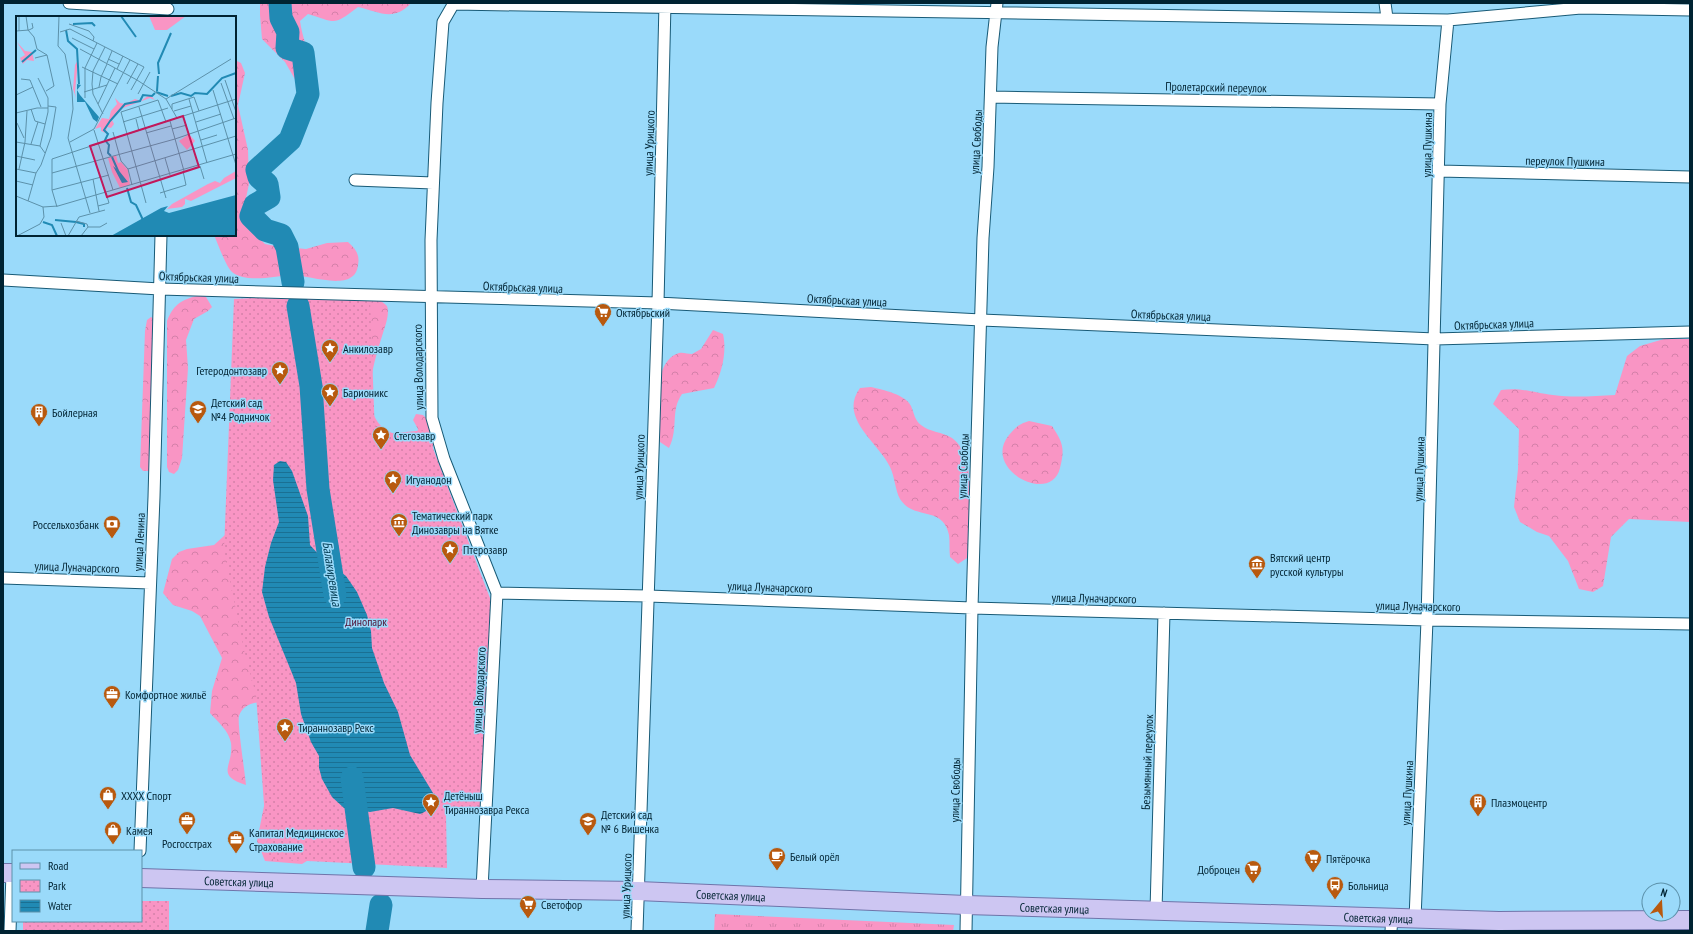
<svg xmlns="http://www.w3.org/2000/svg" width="1693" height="934" viewBox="0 0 1693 934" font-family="'PT Sans Narrow',sans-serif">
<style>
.grass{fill:url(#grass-tufts)}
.forest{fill:url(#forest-crowns)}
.park{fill:url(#park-dots)}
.water{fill:url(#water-rules)}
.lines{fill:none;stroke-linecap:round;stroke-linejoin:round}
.river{stroke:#218ab4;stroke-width:23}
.street-casing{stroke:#185a76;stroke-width:13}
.primary-casing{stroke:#6f74a9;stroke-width:20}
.street{stroke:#fff;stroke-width:11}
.primary{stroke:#cdc6f2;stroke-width:18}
.labels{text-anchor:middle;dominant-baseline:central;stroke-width:3;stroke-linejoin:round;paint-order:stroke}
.street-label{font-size:12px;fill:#002332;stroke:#9adafa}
.poi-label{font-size:12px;fill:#002332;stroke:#9adafa;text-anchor:start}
.park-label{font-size:12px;fill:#511235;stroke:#9adafa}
.water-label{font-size:13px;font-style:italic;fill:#094259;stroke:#9adafa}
.inset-river{fill:none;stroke:#218ab4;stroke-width:2}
.inset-road{fill:none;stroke:#5c91aa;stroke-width:1}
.view{fill:#c2185b;fill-opacity:0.15;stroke:#c2185b;stroke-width:2}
.inset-edge{fill:none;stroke:#002332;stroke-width:2}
</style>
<defs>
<pattern id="grass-tufts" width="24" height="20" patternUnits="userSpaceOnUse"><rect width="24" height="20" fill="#f995c4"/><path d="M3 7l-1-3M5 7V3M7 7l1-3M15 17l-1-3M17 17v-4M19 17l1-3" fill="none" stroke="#d480a9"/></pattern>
<pattern id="forest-crowns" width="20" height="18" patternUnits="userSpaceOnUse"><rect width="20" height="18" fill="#f995c4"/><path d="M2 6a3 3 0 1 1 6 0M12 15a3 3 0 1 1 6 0" fill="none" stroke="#d480a9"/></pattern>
<pattern id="park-dots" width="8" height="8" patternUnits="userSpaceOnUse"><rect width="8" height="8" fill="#f995c4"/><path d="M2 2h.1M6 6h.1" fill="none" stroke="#d480a9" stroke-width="1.8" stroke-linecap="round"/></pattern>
<pattern id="water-rules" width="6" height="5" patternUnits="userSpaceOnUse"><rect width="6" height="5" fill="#218ab4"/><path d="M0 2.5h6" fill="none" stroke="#1a7093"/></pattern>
</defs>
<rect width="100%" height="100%" fill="#9adafa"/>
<path class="grass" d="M715,914l239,11 -1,6h-239z"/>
<path class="forest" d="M260,3h151c-17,19 -32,9 -53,4 -25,19 -21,16 -50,7l-8,7c2,15 8,30 12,44l-6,14 -10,2 -11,-19 -23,-23 -2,-24z
M235,60l6,3 4,10 -7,32 10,45 1,34 -5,23 5,21 16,16 10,2 31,3 21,-6 21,-1c8,7 12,13 10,23 -3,30 -53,8 -70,10 -14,2 -45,8 -57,-4 -6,-7 -13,-27 -17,-36h21z
M201,295l5,2 6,10 -4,4 -14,8 -8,21 2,28 -6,90 -4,12 -4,4 -5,-2 -2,-5v-146c7,-18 16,-22 34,-26z
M380,300c2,2 5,4 7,6 3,7 -2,21 -4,27 -9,29 -28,84 9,100 6,3 18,1 25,1l1,-5 -5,-9 3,-6 7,1 9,9 3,14 -112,413 -21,13 -37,-3 -8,-20 10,-50 -5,-89c-9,0 -20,4 -23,14 -2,7 6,57 7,69 -32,-10 -12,-19 -15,-42 -2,-12 -13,-21 -21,-30l2,-22 10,-33 -22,-42 -8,-5 -19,-6 -10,-12 9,-34 7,-7 8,-3 27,-4 11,-10 19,-230z
M151,317l5,3 -5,146 -2,5h-6l-3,-4 5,-136 2,-11z
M713,330l10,4c4,18 -1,38 -9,54l-32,6c-12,17 -3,34 -13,54l-9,-6c-4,-21 -9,-81 19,-89 4,-1 9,1 13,1l9,-5z
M1664,339h26v183l-61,-3 -18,18 -8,49 -10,6 -14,-3 -11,-28 -19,-25 -12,-4 -17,-10 -6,-15 4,-38 1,-40 -26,-25 8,-14c21,-3 32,3 52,5 21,3 41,1 62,0l12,-39 13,-10z
M871,387c12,3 34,7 40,19 3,7 4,15 10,19 8,7 22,7 31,13 26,18 17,81 17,109l-2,11 -9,6 -8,-7c-1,-7 0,-15 -1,-22 -6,-30 -35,-14 -49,-36 -5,-9 -5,-22 -10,-32 -12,-25 -52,-49 -30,-79z
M1029,421l23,5c11,17 13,22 8,42 -9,38 -79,1 -51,-33 7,-8 10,-11 20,-14z"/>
<path class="park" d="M254,298l116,2 5,135 51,-5 67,176 -13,206 -34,2 1,54 -179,-9 -12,-164 -12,-45 -20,-100 10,-251z
M141,901h28v30h-146v-10h118z"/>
<path class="water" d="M280,461l6,1 6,9 16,45 2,29 11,12 25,19 11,16 10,23 4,16 1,17 12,35 14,29 12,43 23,38c2,11 -3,17 -13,21l-27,-6 -23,4 -26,-4 -12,-11 -10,-18 -3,-11v-12l-8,-14 -10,-28 -5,-31 -27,-66 -7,-25 3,-25 6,-24 8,-21 -6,-42 1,-15z"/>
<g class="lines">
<path class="river" d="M280,3l1,15 7,14 -1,16 16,5 5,41 -18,46 -33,30 2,7 8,7 2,13 -14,8 -4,11 14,14 16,5 6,12 6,35
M298,306l13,80 7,103 17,106
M352,778l12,89
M377,931l4,-26"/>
<defs>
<path id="street" d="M69,3l99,6
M454,3l-11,19 -6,81 -6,137 1,178 12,41 53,134 -15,296
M1385,3l2,15
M454,4l994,16 133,-12 109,2
M991,97l449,7
M1439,171l251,6
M355,180l78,3
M3,280l157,9 498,14 323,17 454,19 255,-7
M3,578l147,5
M497,593l151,3 324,12 455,12 263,4
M140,851l14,-354 7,-262
M1156,911l8,-298
M1415,919l12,-299 13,-516 8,-84
M10,931l2,-58
M637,931l21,-628 7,-300
M966,931l6,-323 11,-370 5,-71 4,-120 5,-44
M1391,931l1,-13"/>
<g id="primary">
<path d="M3,873h10"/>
<path id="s1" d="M141,878l341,11 156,2 328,14 533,16 191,-1"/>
</g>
</defs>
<use href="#street" class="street-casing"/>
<use href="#primary" class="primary-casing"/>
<use href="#street" class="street"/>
<use href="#primary" class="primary"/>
</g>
<defs>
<symbol id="supermarket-pin" viewBox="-11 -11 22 30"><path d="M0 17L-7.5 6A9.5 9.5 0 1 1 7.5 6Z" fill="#b8590e" stroke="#9adafa"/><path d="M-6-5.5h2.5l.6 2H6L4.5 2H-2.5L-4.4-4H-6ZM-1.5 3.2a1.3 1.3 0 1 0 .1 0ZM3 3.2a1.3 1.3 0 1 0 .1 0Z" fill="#fff"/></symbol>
<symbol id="sight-pin" viewBox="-11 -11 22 30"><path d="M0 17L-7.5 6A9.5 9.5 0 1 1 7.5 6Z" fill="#b8590e" stroke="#9adafa"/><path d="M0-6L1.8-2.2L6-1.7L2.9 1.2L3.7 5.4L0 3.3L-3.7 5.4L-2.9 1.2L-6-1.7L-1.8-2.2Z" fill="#fff"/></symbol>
<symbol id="school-pin" viewBox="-11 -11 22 30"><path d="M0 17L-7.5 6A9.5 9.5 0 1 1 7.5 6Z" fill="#b8590e" stroke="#9adafa"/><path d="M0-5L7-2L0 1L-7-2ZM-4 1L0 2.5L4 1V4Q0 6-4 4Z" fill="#fff"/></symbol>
<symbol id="building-pin" viewBox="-11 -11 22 30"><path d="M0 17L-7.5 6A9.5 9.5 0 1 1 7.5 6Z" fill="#b8590e" stroke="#9adafa"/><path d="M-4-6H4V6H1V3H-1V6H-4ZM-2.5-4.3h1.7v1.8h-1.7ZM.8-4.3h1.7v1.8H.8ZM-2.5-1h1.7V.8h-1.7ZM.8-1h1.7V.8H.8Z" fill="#fff"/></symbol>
<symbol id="museum-pin" viewBox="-11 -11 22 30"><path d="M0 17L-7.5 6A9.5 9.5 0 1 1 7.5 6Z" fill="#b8590e" stroke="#9adafa"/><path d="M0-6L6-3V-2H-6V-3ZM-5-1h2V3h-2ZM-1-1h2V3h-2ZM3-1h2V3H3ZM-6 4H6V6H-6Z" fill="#fff"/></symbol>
<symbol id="bank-pin" viewBox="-11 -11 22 30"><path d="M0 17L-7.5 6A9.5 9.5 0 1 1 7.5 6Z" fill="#b8590e" stroke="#9adafa"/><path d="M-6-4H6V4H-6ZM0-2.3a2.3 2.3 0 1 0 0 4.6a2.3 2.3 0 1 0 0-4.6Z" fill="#fff"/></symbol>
<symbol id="office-pin" viewBox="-11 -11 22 30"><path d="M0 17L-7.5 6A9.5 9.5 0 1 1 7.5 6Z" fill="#b8590e" stroke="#9adafa"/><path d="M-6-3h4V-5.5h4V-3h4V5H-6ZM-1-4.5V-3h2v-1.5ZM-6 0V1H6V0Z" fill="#fff"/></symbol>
<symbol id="shop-pin" viewBox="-11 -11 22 30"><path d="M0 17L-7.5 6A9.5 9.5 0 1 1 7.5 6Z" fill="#b8590e" stroke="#9adafa"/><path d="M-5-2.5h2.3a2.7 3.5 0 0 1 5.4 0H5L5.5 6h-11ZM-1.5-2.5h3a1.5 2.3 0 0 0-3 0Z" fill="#fff"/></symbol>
<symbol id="cafe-pin" viewBox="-11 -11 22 30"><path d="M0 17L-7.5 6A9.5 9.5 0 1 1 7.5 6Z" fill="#b8590e" stroke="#9adafa"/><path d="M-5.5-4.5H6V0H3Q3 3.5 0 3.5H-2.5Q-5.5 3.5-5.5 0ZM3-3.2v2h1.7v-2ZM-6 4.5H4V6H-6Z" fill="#fff"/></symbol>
<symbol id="bus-pin" viewBox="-11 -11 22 30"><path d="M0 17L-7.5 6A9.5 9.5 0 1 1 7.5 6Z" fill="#b8590e" stroke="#9adafa"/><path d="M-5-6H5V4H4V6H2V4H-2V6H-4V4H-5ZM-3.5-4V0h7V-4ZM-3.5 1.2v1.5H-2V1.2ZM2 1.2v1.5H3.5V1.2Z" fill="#fff"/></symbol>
</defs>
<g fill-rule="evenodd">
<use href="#supermarket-pin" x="593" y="302" width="20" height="27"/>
<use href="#sight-pin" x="320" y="338" width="20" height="27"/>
<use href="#sight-pin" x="270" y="360" width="20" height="27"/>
<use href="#sight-pin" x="320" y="382" width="20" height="27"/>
<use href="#school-pin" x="188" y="399" width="20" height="27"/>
<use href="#building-pin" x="29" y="402" width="20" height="27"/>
<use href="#sight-pin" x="371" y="425" width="20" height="27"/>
<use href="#sight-pin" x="383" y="469" width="20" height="27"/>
<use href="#museum-pin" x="389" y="512" width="20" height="27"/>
<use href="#bank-pin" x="102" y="514" width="20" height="27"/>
<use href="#sight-pin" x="440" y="539" width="20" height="27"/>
<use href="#museum-pin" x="1247" y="554" width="20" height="27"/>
<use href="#office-pin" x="102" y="684" width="20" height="27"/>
<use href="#sight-pin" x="275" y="717" width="20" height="27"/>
<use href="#shop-pin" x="98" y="785" width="20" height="27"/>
<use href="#sight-pin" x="421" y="792" width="20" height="27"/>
<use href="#building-pin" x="1468" y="792" width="20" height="27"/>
<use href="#office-pin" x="177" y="810" width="20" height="27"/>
<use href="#school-pin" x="578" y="811" width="20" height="27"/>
<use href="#shop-pin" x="103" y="820" width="20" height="27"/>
<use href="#office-pin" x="226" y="829" width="20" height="27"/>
<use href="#cafe-pin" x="767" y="846" width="20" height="27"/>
<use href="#supermarket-pin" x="1303" y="848" width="20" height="27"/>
<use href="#supermarket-pin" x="1243" y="859" width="20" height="27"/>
<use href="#bus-pin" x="1325" y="875" width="20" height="27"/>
<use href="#supermarket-pin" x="518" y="894" width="20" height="27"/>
</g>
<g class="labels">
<g class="street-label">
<text transform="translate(1216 87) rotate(1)">Пролетарский переулок</text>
<text transform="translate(976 142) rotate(-87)">улица Свободы</text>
<text transform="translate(649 143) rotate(-88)">улица Урицкого</text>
<text transform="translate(1427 145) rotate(-89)">улица Пушкина</text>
<text transform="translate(1565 161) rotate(1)">переулок Пушкина</text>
<text transform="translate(199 277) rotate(2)">Октябрьская улица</text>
<text transform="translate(523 287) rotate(2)">Октябрьская улица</text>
<text transform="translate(847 300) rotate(3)">Октябрьская улица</text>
<text transform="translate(1171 315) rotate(2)">Октябрьская улица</text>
<text transform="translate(1494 324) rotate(-2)">Октябрьская улица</text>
<text transform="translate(418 367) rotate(-91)">улица Володарского</text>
<text transform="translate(963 466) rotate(-88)">улица Свободы</text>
<text transform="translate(639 467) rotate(-88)">улица Урицкого</text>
<text transform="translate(1419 469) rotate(-88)">улица Пушкина</text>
<text transform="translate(139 542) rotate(-87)">улица Ленина</text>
<text transform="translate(77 567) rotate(2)">улица Луначарского</text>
<text transform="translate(770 587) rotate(2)">улица Луначарского</text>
<text transform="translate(1094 598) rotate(1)">улица Луначарского</text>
<text transform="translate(1418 606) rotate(1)">улица Луначарского</text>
<text transform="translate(479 690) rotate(-87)">улица Володарского</text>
<text transform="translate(1147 762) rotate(-88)">Безымянный переулок</text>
<text transform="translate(955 790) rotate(-89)">улица Свободы</text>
<text transform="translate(1407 793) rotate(-87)">улица Пушкина</text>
<text stroke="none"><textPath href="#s1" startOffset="98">Советская улица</textPath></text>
<text transform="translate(626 886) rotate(-88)">улица Урицкого</text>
<text stroke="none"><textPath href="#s1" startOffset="590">Советская улица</textPath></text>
<text stroke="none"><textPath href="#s1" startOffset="914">Советская улица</textPath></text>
<text stroke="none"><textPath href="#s1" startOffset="1238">Советская улица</textPath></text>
</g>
<g class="poi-label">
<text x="616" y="312">Октябрьский</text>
<text x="343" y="348">Анкилозавр</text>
<text x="267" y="370" text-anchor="end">Гетеродонтозавр</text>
<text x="343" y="392">Барионикс</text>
<text x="211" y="402">Детский сад<tspan x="211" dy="14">№4 Родничок</tspan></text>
<text x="52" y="412">Бойлерная</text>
<text x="394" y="435">Стегозавр</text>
<text x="406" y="479">Игуанодон</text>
<text x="412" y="515">Тематический парк<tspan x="412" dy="14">Динозавры на Вятке</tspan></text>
<text x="99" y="524" text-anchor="end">Россельхозбанк</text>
<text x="463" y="549">Птерозавр</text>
<text x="1270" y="557">Вятский центр<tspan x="1270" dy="14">русской культуры</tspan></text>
<text x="125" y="694">Комфортное жильё</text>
<text x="298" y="727">Тираннозавр Рекс</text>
<text x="121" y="795">ХХХХ Спорт</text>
<text x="444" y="795">Детёныш<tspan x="444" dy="14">Тираннозавра Рекса</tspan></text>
<text x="1491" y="802">Плазмоцентр</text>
<text x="601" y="814">Детский сад<tspan x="601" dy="14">№ 6 Вишенка</tspan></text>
<text x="126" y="830">Камея</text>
<text x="249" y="832">Капитал Медицинское<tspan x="249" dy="14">Страхование</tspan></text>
<text x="187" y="843" text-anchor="middle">Росгосстрах</text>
<text x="790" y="856">Белый орёл</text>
<text x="1326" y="858">Пятёрочка</text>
<text x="1240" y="869" text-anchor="end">Доброцен</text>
<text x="1348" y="885">Больница</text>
<text x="541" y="904">Светофор</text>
</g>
<g class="park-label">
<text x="366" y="621">Динопарк</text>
</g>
<g class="water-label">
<text transform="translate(332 574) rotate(81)">Балакиревица</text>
</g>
</g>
<g transform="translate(16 16)">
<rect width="220" height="220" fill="#9adafa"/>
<path d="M1,26l8,9 7,1 2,9 -7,-1 -4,4 -3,-6 5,-3zM62,44l-3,32 1,6 -3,-9 2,-24zM133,79l2,1 4,4 -5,-2 -27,10 -11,12 2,4 -3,4 -4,-1 -1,6 -5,-2v-4l-6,2 7,-11 7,1 2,-8 6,-7 -2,-6 5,5 5,1 10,-5 6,2zM173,118l6,7 -8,9 -8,-9zM220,155v7l-45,23 -6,-2v5l-3,3 -15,2 5,-5 36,-20 7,-3 5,2 4,-5z" fill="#f995c4"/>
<path d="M100,139l2,8 3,-1 7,8 2,15 -10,3 -8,-16 -4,-14z" fill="#f995c4"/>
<path d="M133,0h37l-19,14h-12z" fill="#f995c4"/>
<path d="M61,68l4,1 -4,5 3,5 19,22 -2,5 -4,-3 -8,-17h-8zM97,150l7,6 8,10 -6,1zM220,179v41h-125l50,-28 7,-2 -4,5 5,2z" fill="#218ab4"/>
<path class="inset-river" d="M105,0l15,21M57,8l19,-1 3,3M50,14l2,11 9,8 2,35M6,46l14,-12M143,58l-1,-11 13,-30M141,75l1,-15M140,76l12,4M155,80l10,-3 10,3 4,-3 12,1 15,-16 14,-5M95,140l-3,-3 1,-8 -4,-5 3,-6 -4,-4 6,-9 15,-17 15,-3 3,-6 9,1 3,-3M96,141l7,16M111,172l4,14 5,3 7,15M39,204l21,2 8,2v3M27,206l9,3 5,11"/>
<path class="inset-road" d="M3,0v15M10,0l2,14M43,0l-1,30 7,8 7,37 1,18 -5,29 22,75M53,8l20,7 5,6 -1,4M12,14l6,7 3,12 10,6M0,15l13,-1 4,-2 -1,-5M44,16l10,-3 74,38 -13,23M56,22l22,11M64,33l57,31 29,19M19,42l12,-3 7,31 -8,5M92,43l11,5M91,47l5,-12M66,51l36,17M101,53l6,-13M22,62l10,20v14l-8,34M5,63l9,1 11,27M209,64l11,32M205,67l13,36M111,68l11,-20M83,71l2,-10 6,-13M197,74l23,75M68,76l23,-7M122,78l12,-22M0,79l17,-8M69,82v-30l12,-25M150,83l65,-40M150,83l11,19M173,83l18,64M82,88l17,-36M123,91l27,91M15,93l4,12 10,3M156,93v-5l22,-7 5,14M158,95l17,-5M0,97l21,-5h11M87,98l-10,-20 -1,-10 1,-13 12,-24M120,103l3,12M154,105l14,50M107,106l45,-14M180,106l25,-8M1,107l7,15M156,113l15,-4M78,114l19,60M97,116l8,29 7,8 4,16M130,117l25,-7M99,122l121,-39M185,124l16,-5M0,126l24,4 5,7M54,126l24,-13 36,-69M15,128l7,-22M0,140l19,4M149,142l5,17M184,150l4,13M0,153l20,4M3,153l6,-27 2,-31M112,153l108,-33M36,157l123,-34 61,-21M77,163l6,32M0,165l17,4M36,174l57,-15M144,177l26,-8 -3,-14M0,180l27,11 15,-1 178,-52M12,185l8,-28 5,-8 10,-28 5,-30 -8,-1M130,187l-25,-91 37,-12 8,22M82,190l11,-3 -3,-10M41,191l-5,-17v-31l48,-16M60,205l11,3 1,3M45,207l5,13M1,220l23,-12 4,-7 -1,-10M52,220l11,-19 26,-7M65,220l7,-9h12l7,-4"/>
<path class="view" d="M167,100l16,51 -92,30 -17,-51z"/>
<rect width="220" height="220" class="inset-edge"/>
</g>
<rect width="1693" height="934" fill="none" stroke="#002332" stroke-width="8"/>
<rect x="12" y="850" width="130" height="72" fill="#9adafa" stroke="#5c91aa"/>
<rect x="20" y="863" width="20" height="6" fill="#cdc6f2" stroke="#5c91aa"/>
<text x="48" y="870" font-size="12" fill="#002332">Road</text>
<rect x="20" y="880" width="20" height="12" fill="url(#park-dots)" stroke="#5c91aa"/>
<text x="48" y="890" font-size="12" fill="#002332">Park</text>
<rect x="20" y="900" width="20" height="12" fill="url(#water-rules)" stroke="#5c91aa"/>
<text x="48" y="910" font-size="12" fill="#002332">Water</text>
<g transform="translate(1661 902) rotate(18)"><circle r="19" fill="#9adafa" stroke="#5c91aa"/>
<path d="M0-3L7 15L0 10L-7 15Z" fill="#b8590e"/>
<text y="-6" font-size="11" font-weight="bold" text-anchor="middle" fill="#002332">N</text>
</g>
</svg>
